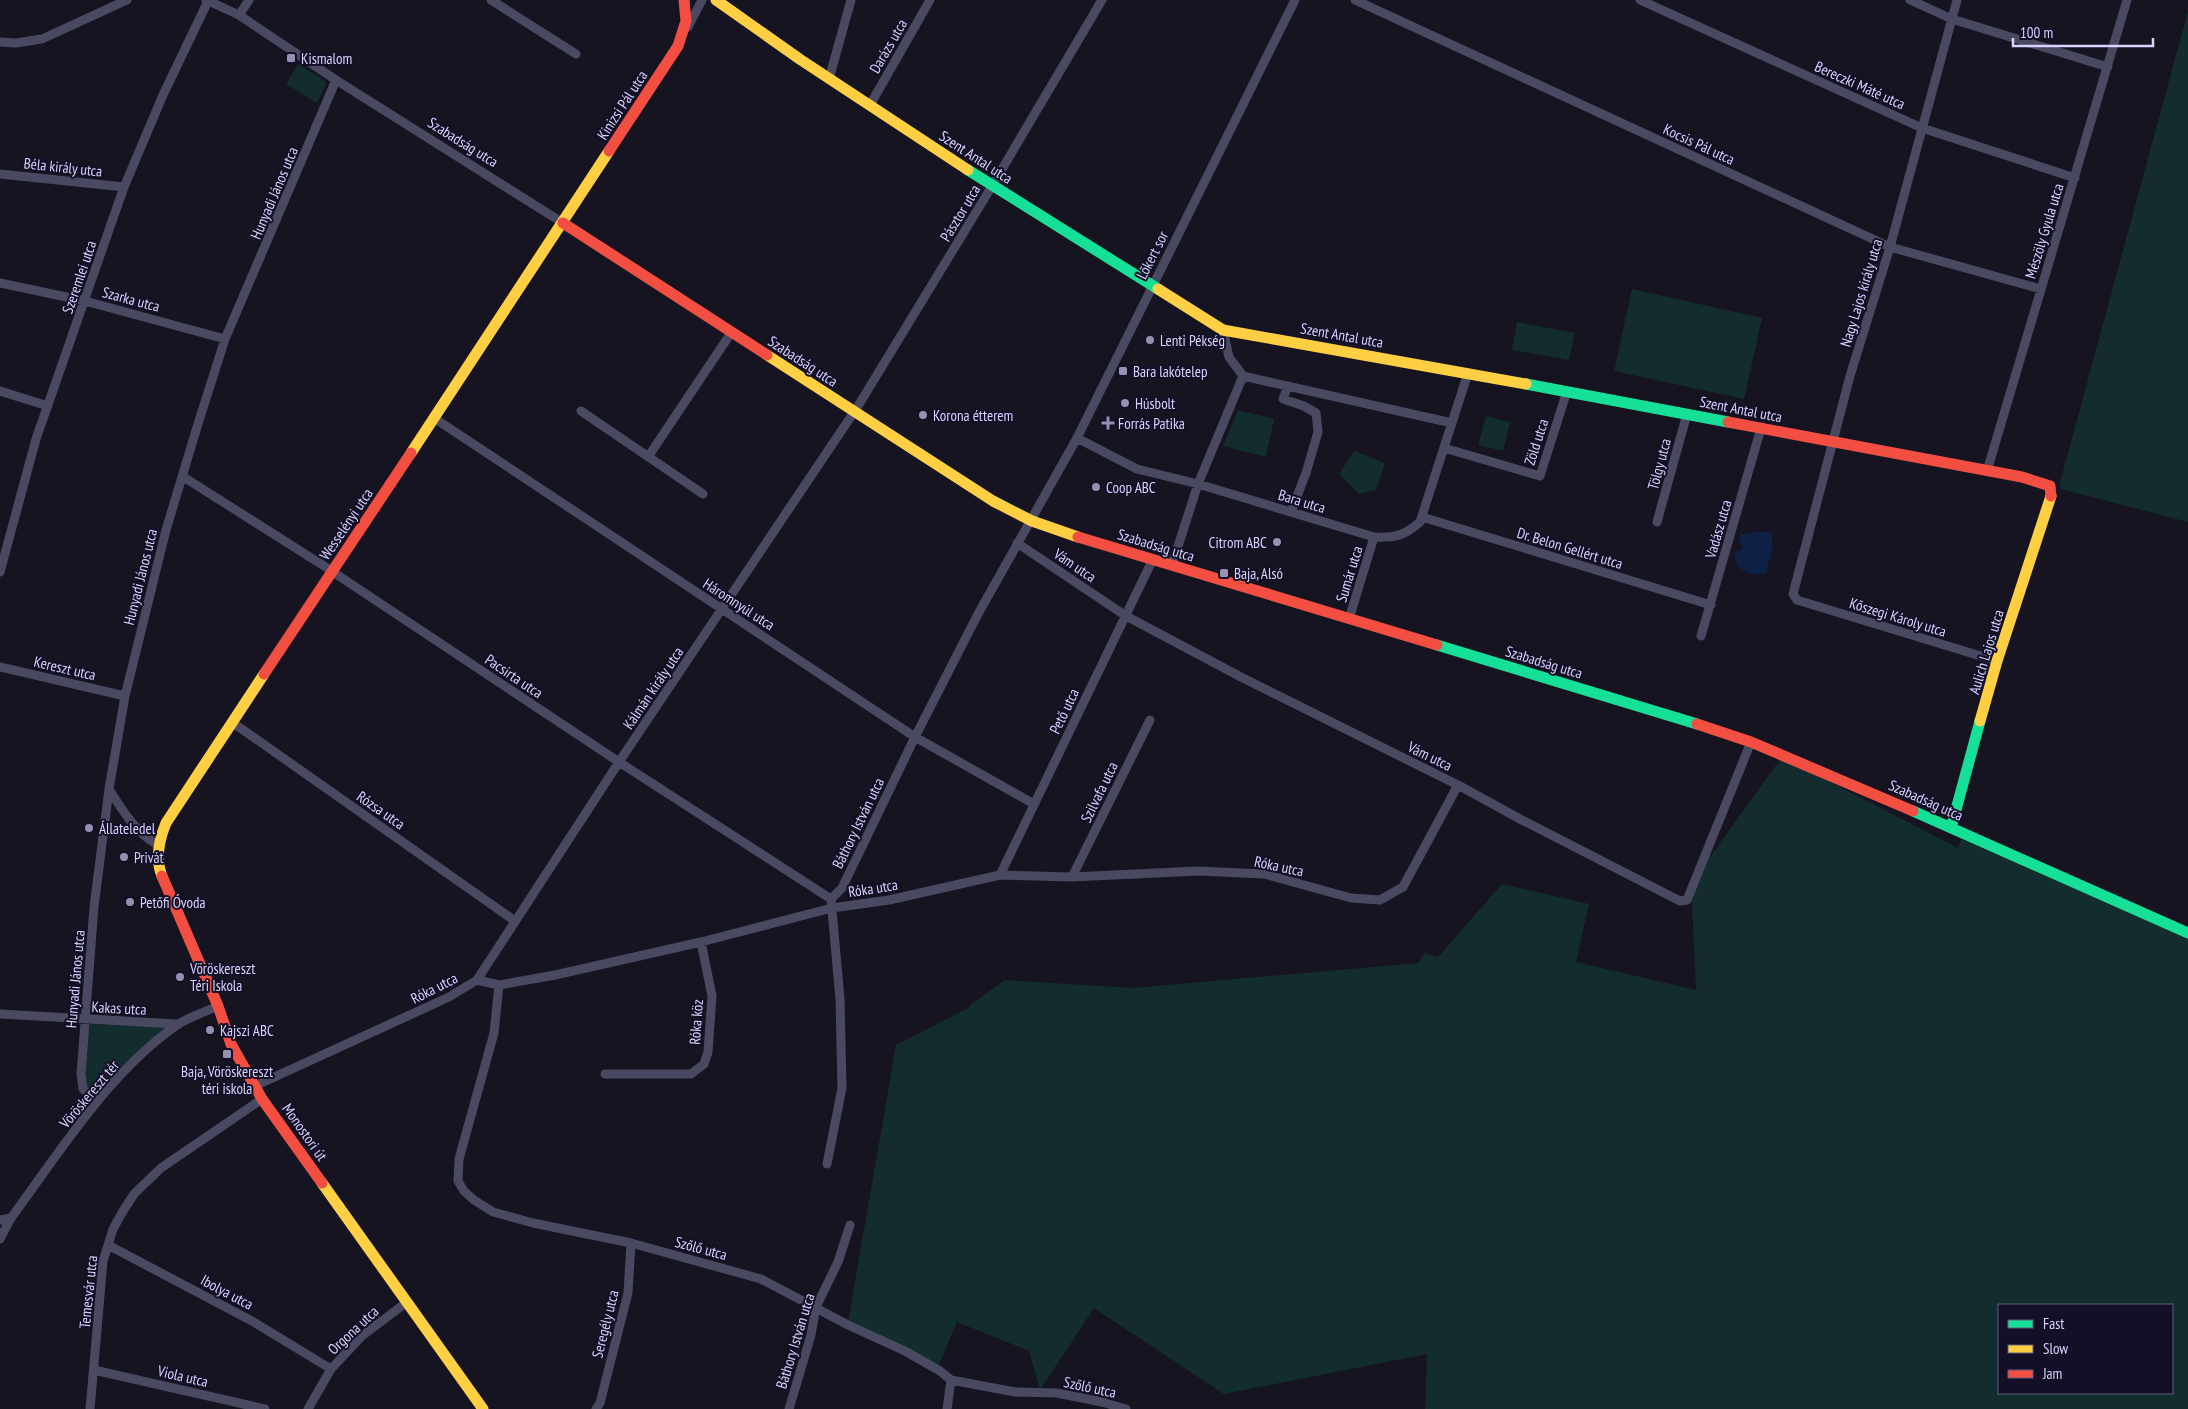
<svg xmlns="http://www.w3.org/2000/svg" width="2188" height="1409" viewBox="0 0 2188 1409" font-family="'PT Sans Narrow',sans-serif">
<style>
.green{fill:#132c2d;fill-rule:evenodd}
.water{fill:#0d2144}
.lines{fill:none;stroke-linecap:round;stroke-linejoin:round}
.street{stroke:#4a4962;stroke-width:9}
.fast{stroke:#16e098;stroke-width:11}
.slow{stroke:#ffcf43;stroke-width:11}
.jam{stroke:#f24e42;stroke-width:11}
.poi-dot{fill:#9591b1;stroke:#130f26;stroke-width:2}
.labels{text-anchor:middle;dominant-baseline:central;stroke-width:4;stroke-linejoin:round;paint-order:stroke}
.street-label{font-size:15px;fill:#d9d4ff;stroke:#130f26}
.poi-label{font-size:15px;fill:#d9d4ff;stroke:#130f26;text-anchor:start}
</style>
<rect width="100%" height="100%" fill="#161421"/>
<path class="green" d="M2188,11v511l-127,-33 -2,-3z
M298,64l29,18 -10,21 -31,-19z
M1632,289l130,29 -18,81 -130,-28z
M1517,322l58,11 -6,27 -57,-10z
M1238,410l36,9 -8,38 -43,-11z
M1486,416l24,6 -7,29 -25,-6z
M1354,451l31,12 -9,27 -17,4 -20,-20z
M1782,757l176,91 3,-9 227,99v471h-763l2,-55 -203,40 -130,-86 -54,82 -11,-39 -72,-29 -18,43 -92,-37 49,-283 74,-38v-2l35,-25 127,8 286,-25 7,-10 13,4 64,-73 87,20 -13,58 120,28 -5,-107zM1999,1305h173v88h-173z
M90,1024l79,3 -72,74 -14,-12 -2,-15z"/>
<path class="water" d="M1754,532h17l2,14 -7,27c-17,4 -34,-3 -31,-22l6,-1 2,-3 -4,-7 1,-5z"/>
<g class="lines">
<path class="street" d="M206,0l33,15 97,65 227,143
M491,0l85,54
M1355,0l535,247 151,42
M1640,0l282,128 153,50
M1910,0l42,19 156,48
M1957,0l-67,247 -40,129 -57,218 4,6 200,61
M239,15l10,-15
M688,27l14,-27
M0,42l16,1 26,-4 85,-39
M829,79l22,-79
M870,105l60,-105
M0,174l124,13
M0,283l85,18 140,38
M1223,330l6,27 14,19 209,47
M1288,386l-5,13 21,7 12,7 2,19 -12,41 -15,39
M0,391l48,15
M581,411l122,83
M434,418l481,319 119,67
M1077,438l60,31 61,15 176,53c21,1 30,-1 46,-15l48,-149
M1444,448l96,28 27,-85
M648,457l83,-124
M1987,471l140,-471
M182,476l142,90 295,196 212,137
M1422,517l289,88
M1657,522l30,-108
M1017,543l109,73 115,61 217,108 62,34 160,82 7,-1 64,-158
M1172,565l26,-81 45,-108
M0,572l36,-133 88,-252 39,-92 45,-94
M1349,619l25,-82
M1701,636l60,-208
M0,667l125,29
M231,724l8,3 276,194
M109,789c13,21 27,44 49,56
M1000,875l153,-316
M1072,877l78,-157
M477,980l142,-218 239,-356 134,-220 110,-186
M499,985l-5,48 -35,126 -1,22 6,10 10,9 19,12 40,11 98,20 130,36 87,46 57,26 35,20 11,9 64,12 42,1 45,9 24,7
M0,1014l177,10
M605,1074h86l13,-10 4,-12 4,-56 -11,-54
M255,1086l194,-89 28,-17 22,5 56,-10 146,-33 131,-34 57,-8 111,-25 72,2 126,-6 66,3 87,24 29,2 23,-13 55,-102
M97,1101l-14,-12 -2,-15 13,-167 15,-118 16,-93 41,-166 31,-103 28,-88 111,-259
M827,1164l15,-76 -2,-89 -9,-100 11,-11 73,-151 63,-123 99,-176 218,-438
M0,1220l11,-2c48,-65 99,-147 166,-193 12,-8 28,-13 41,-19
M0,1239l11,-21
M108,1245l144,76 79,48
M94,1370l171,39
M90,1409l13,-148 10,-32 10,-18 11,-17 27,-26 101,-69
M308,1409l23,-40 31,-33 45,-34
M596,1409l4,-6 28,-110 3,-50
M789,1409l22,-74 5,-28 22,-45 12,-37
M947,1409l4,-29"/>
<path class="fast" d="M968,170l190,119
M1526,384l202,38
M1437,645l260,79
M1913,811l275,122
M1951,828l29,-107"/>
<path class="slow" d="M716,0l85,60 167,110
M1158,289l65,41 303,54
M767,355l226,146 39,20 46,16
M411,453l198,-302
M1980,721l17,-60 54,-165
M162,876c-7,-17 -3,-36 4,-53l98,-149
M322,1183l161,226"/>
<path class="jam" d="M609,151l69,-105 8,-25 -2,-21
M563,223l204,132
M1728,422l294,55 28,9 1,10
M1078,537l359,108
M264,674l147,-221
M1697,724l54,18 162,69
M162,876l56,130 13,38 31,55 60,84"/>
</g>
<g class="poi-dot">
<rect x="286" y="53" width="10" height="10" rx="2.5"/>
<circle cx="1150" cy="340" r="5"/>
<rect x="1118" y="366" width="10" height="10" rx="2.5"/>
<circle cx="1125" cy="403" r="5"/>
<circle cx="923" cy="415" r="5"/>
<path d="M1105.5 415.5h5v5h5v5h-5v5h-5v-5h-5v-5h5z"/>
<circle cx="1096" cy="487" r="5"/>
<circle cx="1277" cy="542" r="5"/>
<rect x="1219" y="568" width="10" height="10" rx="2.5"/>
<circle cx="89" cy="828" r="5"/>
<circle cx="124" cy="857" r="5"/>
<circle cx="130" cy="902" r="5"/>
<circle cx="180" cy="977" r="5"/>
<circle cx="210" cy="1030" r="5"/>
<rect x="222" y="1049" width="10" height="10" rx="2.5"/>
</g>
<g class="labels">
<g class="street-label">
<text transform="translate(888 46) rotate(-60)">Darázs utca</text>
<text transform="translate(1860 85) rotate(24)">Bereczki Máté utca</text>
<text transform="translate(622 105) rotate(-57)">Kinizsi Pál utca</text>
<text transform="translate(463 142) rotate(32)">Szabadság utca</text>
<text transform="translate(1699 144) rotate(25)">Kocsis Pál utca</text>
<text transform="translate(976 157) rotate(33)">Szent Antal utca</text>
<text transform="translate(63 167) rotate(6)">Béla király utca</text>
<text transform="translate(274 193) rotate(-67)">Hunyadi János utca</text>
<text transform="translate(960 213) rotate(-59)">Pásztor utca</text>
<text transform="translate(2044 231) rotate(-73)">Mészöly Gyula utca</text>
<text transform="translate(1152 255) rotate(-63)">Lőkert sor</text>
<text transform="translate(79 277) rotate(-71)">Szeremlei utca</text>
<text transform="translate(1861 293) rotate(-73)">Nagy Lajos király utca</text>
<text transform="translate(131 299) rotate(15)">Szarka utca</text>
<text transform="translate(1342 335) rotate(10)">Szent Antal utca</text>
<text transform="translate(803 361) rotate(33)">Szabadság utca</text>
<text transform="translate(1741 409) rotate(11)">Szent Antal utca</text>
<text transform="translate(1536 442) rotate(-72)">Zöld utca</text>
<text transform="translate(1659 464) rotate(-75)">Tölgy utca</text>
<text transform="translate(1302 501) rotate(17)">Bara utca</text>
<text transform="translate(346 524) rotate(-56)">Wesselényi utca</text>
<text transform="translate(1718 529) rotate(-74)">Vadász utca</text>
<text transform="translate(1156 545) rotate(17)">Szabadság utca</text>
<text transform="translate(1570 548) rotate(17)">Dr. Belon Gellért utca</text>
<text transform="translate(1075 565) rotate(34)">Vám utca</text>
<text transform="translate(1349 574) rotate(-73)">Sumár utca</text>
<text transform="translate(140 577) rotate(-76)">Hunyadi János utca</text>
<text transform="translate(739 604) rotate(33)">Háromnyúl utca</text>
<text transform="translate(1898 617) rotate(17)">Kőszegi Károly utca</text>
<text transform="translate(1986 652) rotate(-73)">Aulich Lajos utca</text>
<text transform="translate(1544 662) rotate(17)">Szabadság utca</text>
<text transform="translate(65 668) rotate(13)">Kereszt utca</text>
<text transform="translate(514 676) rotate(34)">Pacsirta utca</text>
<text transform="translate(653 688) rotate(-56)">Kálmán király utca</text>
<text transform="translate(1064 711) rotate(-64)">Pető utca</text>
<text transform="translate(1430 756) rotate(26)">Vám utca</text>
<text transform="translate(1099 792) rotate(-64)">Szilvafa utca</text>
<text transform="translate(1926 800) rotate(24)">Szabadság utca</text>
<text transform="translate(381 810) rotate(35)">Rózsa utca</text>
<text transform="translate(858 823) rotate(-64)">Báthory István utca</text>
<text transform="translate(1279 866) rotate(12)">Róka utca</text>
<text transform="translate(873 888) rotate(-9)">Róka utca</text>
<text transform="translate(75 979) rotate(-85)">Hunyadi János utca</text>
<text transform="translate(434 988) rotate(-27)">Róka utca</text>
<text transform="translate(119 1008) rotate(3)">Kakas utca</text>
<text transform="translate(696 1022) rotate(-86)">Róka köz</text>
<text transform="translate(89 1094) rotate(-50)">Vöröskereszt tér</text>
<text transform="translate(305 1132) rotate(55)">Monostori út</text>
<text transform="translate(701 1248) rotate(15)">Szőlő utca</text>
<text transform="translate(88 1292) rotate(-84)">Temesvár utca</text>
<text transform="translate(227 1292) rotate(28)">Ibolya utca</text>
<text transform="translate(605 1324) rotate(-76)">Seregély utca</text>
<text transform="translate(353 1330) rotate(-43)">Orgona utca</text>
<text transform="translate(795 1341) rotate(-73)">Báthory István utca</text>
<text transform="translate(183 1376) rotate(13)">Viola utca</text>
<text transform="translate(1090 1387) rotate(12)">Szőlő utca</text>
</g>
<g class="poi-label">
<text x="301" y="58">Kismalom</text>
<text x="1160" y="340">Lenti Pékség</text>
<text x="1133" y="371">Bara lakótelep</text>
<text x="1135" y="403">Húsbolt</text>
<text x="933" y="415">Korona étterem</text>
<text x="1118" y="423">Forrás Patika</text>
<text x="1106" y="487">Coop ABC</text>
<text x="1267" y="542" text-anchor="end">Citrom ABC</text>
<text x="1234" y="573">Baja, Alsó</text>
<text x="99" y="828">Állateledel</text>
<text x="134" y="857">Privát</text>
<text x="140" y="902">Petőfi Óvoda</text>
<text x="190" y="968">Vöröskereszt<tspan x="190" dy="17">Téri Iskola</tspan></text>
<text x="220" y="1030">Kajszi ABC</text>
<text x="227" y="1071" text-anchor="middle">Baja, Vöröskereszt<tspan x="227" dy="17">téri iskola</tspan></text>
</g>
</g>
<rect x="1998" y="1304" width="175" height="90" fill="#130f26" stroke="#625e7d"/>
<rect x="2008" y="1320" width="25" height="8" fill="#16e098" stroke="#625e7d"/>
<text x="2043" y="1329" font-size="15" fill="#d9d4ff">Fast</text>
<rect x="2008" y="1345" width="25" height="8" fill="#ffcf43" stroke="#625e7d"/>
<text x="2043" y="1354" font-size="15" fill="#d9d4ff">Slow</text>
<rect x="2008" y="1370" width="25" height="8" fill="#f24e42" stroke="#625e7d"/>
<text x="2043" y="1379" font-size="15" fill="#d9d4ff">Jam</text>
<path d="M2013 38v8h140v-8" fill="none" stroke="#d9d4ff" stroke-width="2.5"/>
<text x="2020" y="38" font-size="15" fill="#d9d4ff" stroke="#130f26" stroke-width="4" paint-order="stroke">100 m</text>
</svg>
